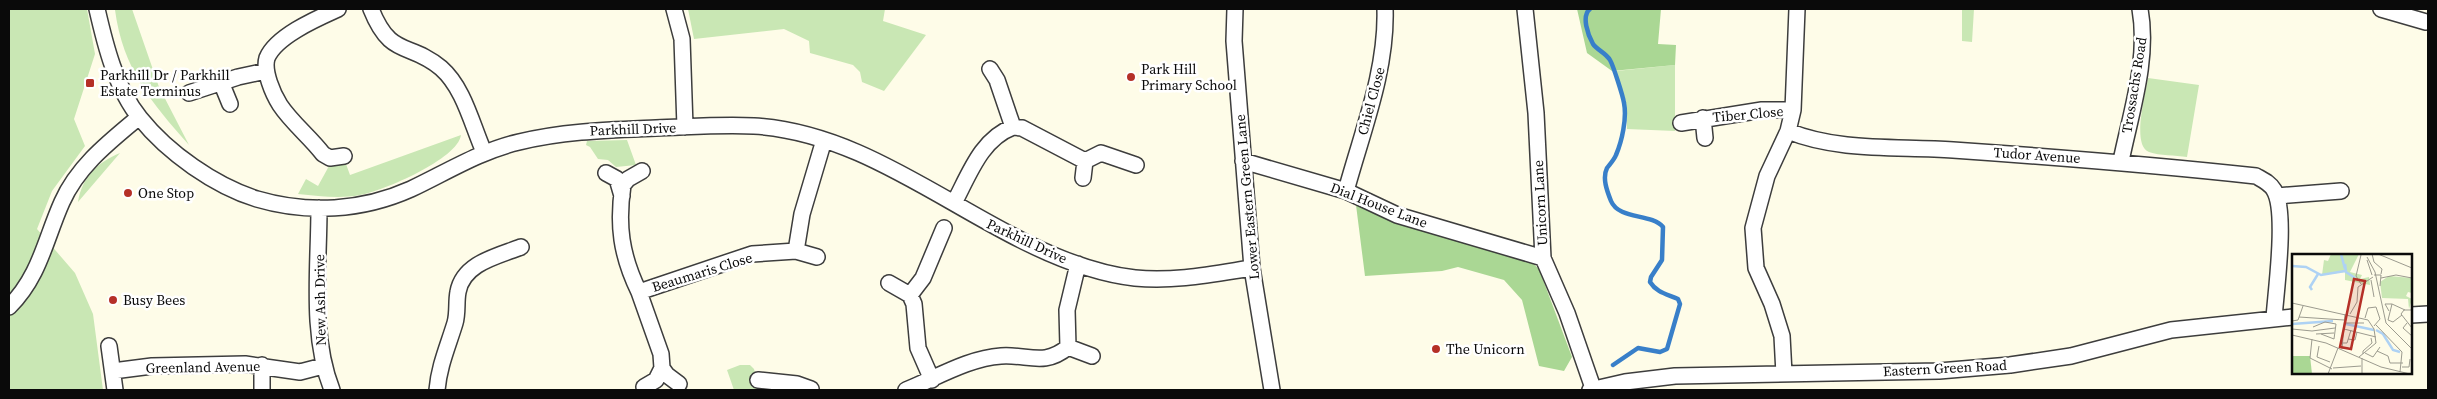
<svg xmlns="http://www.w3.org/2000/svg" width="2437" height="399" viewBox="0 0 2437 399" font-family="'Source Serif 4',serif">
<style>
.green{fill:#c9e7b4}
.forest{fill:#aad794}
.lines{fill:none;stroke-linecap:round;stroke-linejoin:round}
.stream{stroke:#387fc9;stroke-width:4.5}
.minor-casing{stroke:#3d3d3d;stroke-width:18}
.minor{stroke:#fff;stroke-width:15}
.poi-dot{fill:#b53027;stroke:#fff;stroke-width:2}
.labels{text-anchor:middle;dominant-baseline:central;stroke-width:5;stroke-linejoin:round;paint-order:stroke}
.poi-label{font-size:14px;fill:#0a0a0a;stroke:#fff;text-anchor:start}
.street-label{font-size:14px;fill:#0a0a0a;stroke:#fff}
.inset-river{fill:none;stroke:#aed2f4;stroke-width:2.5}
.inset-road{fill:none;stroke:#9c9b8f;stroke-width:1}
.view{fill:#b53027;fill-opacity:0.15;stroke:#b53027;stroke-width:2.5}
.inset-edge{fill:none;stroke:#0a0a0a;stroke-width:2.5}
</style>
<rect width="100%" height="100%" fill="#fefce8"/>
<path class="green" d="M9,9h78l8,45 -21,65 11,27 -33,45 -15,38 38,44 18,41 10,76h-94z
M132,9l27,78 30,58c-38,-43 -66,-76 -74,-135z
M688,9h197l-2,12 43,14 -42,56 -22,-9 -2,-10 -7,-7 -43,-12 -1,-12 -25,-12 -90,10z
M1962,9h12l-2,33 -10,-1z
M1675,65v66l-48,-2 -1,-27 -10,-31z
M2148,78l51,7 -12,72c-12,-2 -27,-1 -38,-5 -18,-7 -3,-59 -1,-74z
M461,135c-3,24 -78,56 -101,60 -20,4 -41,1 -62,-1l8,-15 12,7 11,-20 17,-2 4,11z
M627,140l9,25 -20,2 -8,-7 -10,-1 -8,-12 -4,-2 1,-4z
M120,153l-42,49c4,-25 20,-40 42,-49z
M740,365h10l4,4 5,18 18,3h-43l-7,-20z"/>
<path class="forest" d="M1577,9h84l-3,35 18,1 -1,20 -63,6 -25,-18z
M1356,205l56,19 115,34 12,11 33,88 -8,14 -25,-5 -17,-66 -18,-20 -46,-13 -16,4 -77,5z"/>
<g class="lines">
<path class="stream" d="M1590,9c-9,7 -2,26 3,35 4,6 13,9 17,16 3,5 13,36 14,43 3,15 -2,38 -8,52 -2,5 -6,9 -9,13 -5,10 0,23 4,33 8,19 40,12 52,26l-1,33 -11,17 -1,5c7,11 17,12 28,17l2,5 -13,45 -7,3 -22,-4 -25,17"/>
<defs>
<path id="minor" d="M97,9c8,35 19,80 43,109 28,35 75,68 117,81 51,15 105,12 154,-10 36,-17 69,-38 108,-47 45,-11 90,-12 137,-14 32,-1 66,-4 98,-2 102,6 186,75 275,118 33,16 69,30 106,34 39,4 78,-4 117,-10
M338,9c-20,9 -62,27 -71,49 -4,13 6,36 13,47 12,18 30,32 43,49l7,4 14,-2
M371,9c20,50 38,32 70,59 23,20 31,57 43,84
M674,9l8,30 3,88
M1235,9l-1,32 18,227 20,122
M1525,9l11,104 7,145 24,55 26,75
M2381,9l45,13
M990,69l7,11 16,47
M221,82l9,22
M189,93l49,-16 28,-6
M1703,118l2,20
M1681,123l81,-13h31
M1788,131c51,21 111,15 165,19 101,7 202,15 303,26 7,4 14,7 18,14 13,21 2,100 0,128
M1243,161l103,30 51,24 146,43
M2121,161c10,-49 28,-102 19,-152
M606,173l11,6 5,17
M1083,178l2,-17
M1346,191c16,-59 41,-120 39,-182
M2277,196l64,-5
M954,203c15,-28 27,-64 59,-76l9,1 63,33 16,-8 35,12
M319,208c0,60 -9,126 13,182
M796,251l21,6
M889,283l21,12 4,9 4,44 14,32
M639,292c-18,-37 -22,-67 -16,-107l5,-6 14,-8
M910,295l13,-17 21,-50
M9,307c31,-31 36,-67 53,-105 16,-36 47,-60 77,-85
M2411,315l17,-1
M109,346l6,44
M1068,347l24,9
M113,371l39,-5 93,-2 55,8 23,-6
M1784,374l-2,-38 -10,-32 -16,-36 -3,-40 14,-52 21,-45 5,-21 4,-101
M758,380l39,4 14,5
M679,384l-12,-9 -5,-7 -1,-14 -22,-62 113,-38 44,-3 6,-37 22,-74
M644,387l12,-7 6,-12
M262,390v-25
M437,390c2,-24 11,-44 18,-67 3,-10 1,-21 3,-31 5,-29 40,-36 63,-45
M906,390c30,-12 63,-32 95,-34 27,-2 43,11 67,-9l-1,-37 11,-46
M1590,390l35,-8 50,-6 264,-5 71,-6 61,-9 100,-26 122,-13"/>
</defs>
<use href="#minor" class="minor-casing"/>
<use href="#minor" class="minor"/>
</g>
<g class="poi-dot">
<circle cx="1131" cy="77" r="5"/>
<rect x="85" y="78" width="10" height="10" rx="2.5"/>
<circle cx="128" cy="193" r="5"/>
<circle cx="113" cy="300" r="5"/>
<circle cx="1436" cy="349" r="5"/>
</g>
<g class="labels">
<g class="poi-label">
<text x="1141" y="69">Park Hill<tspan x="1141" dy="16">Primary School</tspan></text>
<text x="100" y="75">Parkhill Dr / Parkhill<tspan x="100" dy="16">Estate Terminus</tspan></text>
<text x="138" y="193">One Stop</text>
<text x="123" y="300">Busy Bees</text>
<text x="1446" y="349">The Unicorn</text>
</g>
<g class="street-label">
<text transform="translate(2134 85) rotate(-81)">Trossachs Road</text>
<text transform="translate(1371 101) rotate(-75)">Chiel Close</text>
<text transform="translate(1748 114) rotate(-5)">Tiber Close</text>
<text transform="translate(633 129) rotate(-2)">Parkhill Drive</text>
<text transform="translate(2037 155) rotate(4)">Tudor Avenue</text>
<text transform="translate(1247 197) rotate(-95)">Lower Eastern Green Lane</text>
<text transform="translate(1540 203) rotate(-93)">Unicorn Lane</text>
<text transform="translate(1379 205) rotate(21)">Dial House Lane</text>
<text transform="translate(1027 241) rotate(25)">Parkhill Drive</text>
<text transform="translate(702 272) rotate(-17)">Beaumaris Close</text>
<text transform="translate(320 300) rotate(-91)">New Ash Drive</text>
<text transform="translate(203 367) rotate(-1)">Greenland Avenue</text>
<text transform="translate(1945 368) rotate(-3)">Eastern Green Road</text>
</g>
</g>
<g transform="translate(2292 254)">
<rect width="120" height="120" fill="#fefce8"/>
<path d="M39,0h28l-9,18 12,3 -2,4 9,-2 1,8 -25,-5v-8l-23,3 2,-15 4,1zM97,22l23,2v15l-4,-1 -2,4 6,3 -3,10 -1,-10 -26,-1 -2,-16z" fill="#c9e7b4"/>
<path d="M0,102h18l2,18h-20z" fill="#aad794"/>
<path class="inset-river" d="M49,0l4,15M53,10l1,8 9,6M0,12l14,1 15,8 24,-4M20,36l-2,-3 8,-13M0,70l41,-3M54,70l28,6M84,76l7,4 10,16 7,2"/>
<path class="inset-road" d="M80,0l2,8 8,7 -1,5M86,0l34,14M75,3l8,15 11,51 26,26M75,6l5,15M82,21h7l-1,11M89,24l15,-3 16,3M79,26l3,17M69,30l-5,-8 5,-21M0,49l76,17 6,9 2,14 -17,14M120,56h-8l-3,4 11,14M97,57l-4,-7h7M58,60l7,-12 1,-15 15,-10M110,61l-9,7 -5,-2 4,-16 13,6M7,63l45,3M73,64l3,-10 8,-1 4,12 -6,7M0,67l6,-1 5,-14M53,69h19M115,69l-4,5 9,8M84,71l26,27 -2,20M21,73l12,-5 11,2 -2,15 -13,-5M0,75l20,2 23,-3M52,75l32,8M24,80l18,-1M0,81l34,8 55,24 29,7M20,85l-2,19 22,11M56,85l7,1 2,-8M51,89h4l4,-13M27,92l-2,11 13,5M50,95l3,-35M85,97l11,5 2,7h13M73,99l8,4 7,-10M71,100v-3l9,-8 -1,-5M70,104v16M110,113h7l1,-8M41,114l28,-2M36,120l10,-26"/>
<path class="view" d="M62,25l11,2 -14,68 -11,-2z"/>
<rect width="120" height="120" class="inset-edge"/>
</g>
<rect width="2437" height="399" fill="none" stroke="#0a0a0a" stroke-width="20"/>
</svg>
